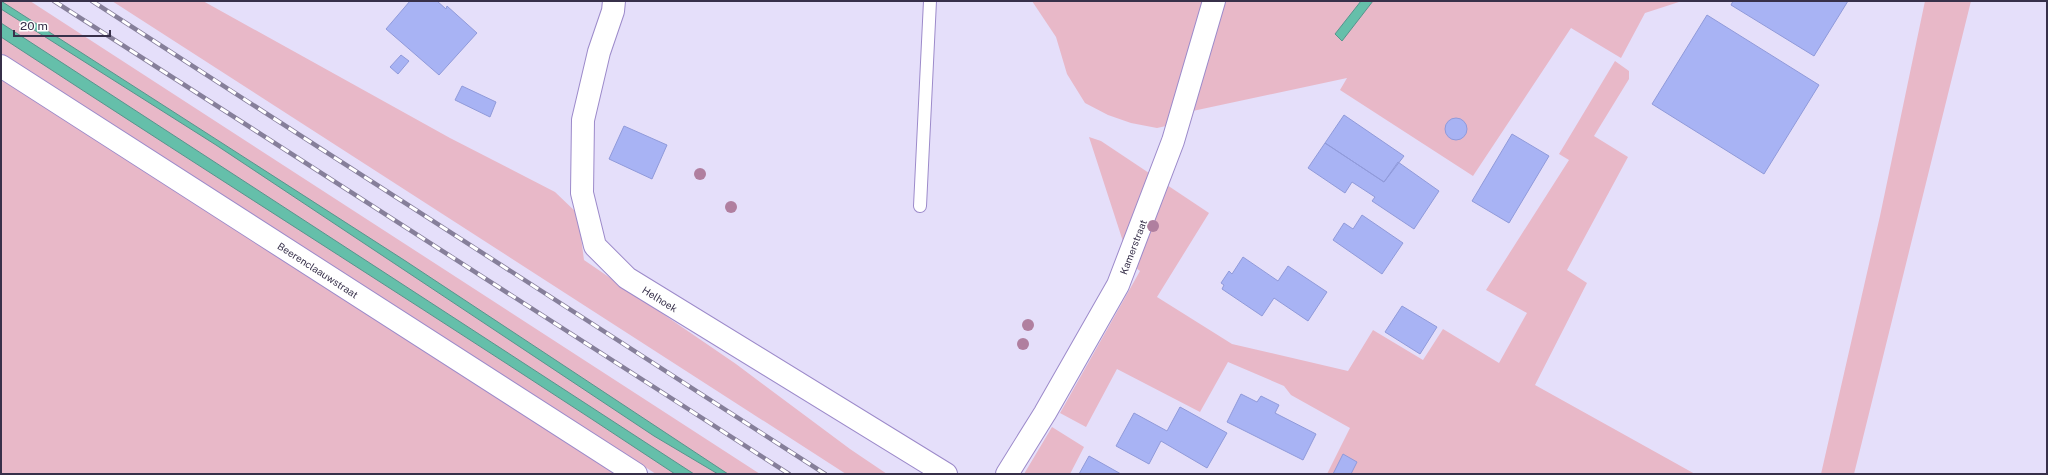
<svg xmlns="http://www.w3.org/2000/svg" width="2048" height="475" viewBox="0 0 2048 475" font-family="'Public Sans',sans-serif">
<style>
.green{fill:#e8b8c8}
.water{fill:#65bfaa;stroke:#57948d}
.building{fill:#a8b3f4;stroke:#909ada}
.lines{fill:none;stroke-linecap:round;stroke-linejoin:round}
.lane-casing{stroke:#9c8aca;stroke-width:14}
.street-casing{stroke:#9c8aca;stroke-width:24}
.lane{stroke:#fff;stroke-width:12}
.street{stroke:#fff;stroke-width:22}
.rail-casing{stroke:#867f9a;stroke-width:4.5}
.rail{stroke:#fff;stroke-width:3;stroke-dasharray:9;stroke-linecap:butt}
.tree{fill:#b07f9f}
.labels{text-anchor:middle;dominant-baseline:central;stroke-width:3.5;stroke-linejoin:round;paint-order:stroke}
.street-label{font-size:10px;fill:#37304a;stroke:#fff}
</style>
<rect width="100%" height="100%" fill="#e5dffa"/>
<path class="green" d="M1,1h29l730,473h-104l-655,-421z
M112,1h91l247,137 105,54 23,22 6,46 152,104 114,85 37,25h-41z
M1032,1h650l-37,12 -24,45 -50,-30 -98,148 -133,-86 7,-12 -159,34 1,9 -32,7 -26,-5 -23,-8 -23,-12 -18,-29 -11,-37z
M1925,1h46l-117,473h-33l59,-258z
M1615,61l14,10v8l-35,57 34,21 -61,113 20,13 -52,102 160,89h-368l23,-46 -59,-33 -7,-9 -56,-24 -28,50 -83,-43 -31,58 -26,-14 80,-142 -10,-8 -41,-126 12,4 108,72 -52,84 75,47 116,27 25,-41 50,30 20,-31 56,34 28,-50 -41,-23 83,-130 -10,-6z
M1,77l617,397h-617z
M1052,427l32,20 -14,27h-46z"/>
<path class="water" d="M1,1l403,259 324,214h-10l-64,-38 -438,-291 -215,-136z
M1361,1h12l-31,40 -7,-7z
M1,23l693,451h-19c-223,-148 -450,-290 -674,-437z"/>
<path class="building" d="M410,1h27l9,8 1,-3 30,27 -38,42 -53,-46z
M1733,1h115l-34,55 -83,-51z
M1707,15l112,70 -55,89 -112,-70z
M401,55l8,6 -11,13 -8,-7z
M462,86l34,16 -6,15 -35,-17z
M1344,115l60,41 -20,26 -59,-39z
M1445 129a11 11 0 1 1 22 0a11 11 0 1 1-22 0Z
M624,126l43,19 -15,34 -43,-20z
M1512,134l37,22 -40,67 -37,-22z
M1325,143l59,39 14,-20 41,29 -25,38 -42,-28 3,-4 -23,-15 -7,11 -37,-25z
M1362,215l41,28 -21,31 -49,-34 11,-17 9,6z
M1243,257l35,24 10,-15 39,26 -19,29 -34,-23 -12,18 -40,-27 2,-4 -3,-2 8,-12 3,3z
M1402,306l35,21 -17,27 -35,-22z
M1241,394l16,8 4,-6 18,9 -4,8 41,21 -13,26 -76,-38z
M1180,407l47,26 -20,35 -46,-27 -12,23 -33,-18 18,-33 33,18z
M1343,454l14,8 -6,12h-18z
M1089,456l32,18h-42z"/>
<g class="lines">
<defs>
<path id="lane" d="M920,206l10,-205"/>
<path id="street" d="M614,1l-1,10 -14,41 -16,68 -1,73 13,53 32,32 319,196
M1,66l635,408
M1007,474l38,-61 73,-128 55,-144 41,-140"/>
</defs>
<use href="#lane" class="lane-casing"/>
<use href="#street" class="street-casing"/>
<use href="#lane" class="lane"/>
<use href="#street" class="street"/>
<defs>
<path id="rail" d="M54,1l735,473
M92,1l733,473"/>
</defs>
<use href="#rail" class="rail-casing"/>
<use href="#rail" class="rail"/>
</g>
<g class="tree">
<circle cx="700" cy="174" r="6"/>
<circle cx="731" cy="207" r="6"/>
<circle cx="1153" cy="226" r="6"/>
<circle cx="1028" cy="325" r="6"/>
<circle cx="1023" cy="344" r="6"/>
</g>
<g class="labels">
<g class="street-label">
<text transform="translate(1133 247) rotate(-69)">Kamerstraat</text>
<text transform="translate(318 270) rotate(33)">Beerenclaauwstraat</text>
<text transform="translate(660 299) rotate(32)">Helhoek</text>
</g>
</g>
<rect width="2048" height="475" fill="none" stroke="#37304a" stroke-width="4"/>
<path d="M14 30v6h96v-6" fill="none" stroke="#37304a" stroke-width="2"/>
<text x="20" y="30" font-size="12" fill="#37304a" stroke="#ffffff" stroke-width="3" paint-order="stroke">20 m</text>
</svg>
